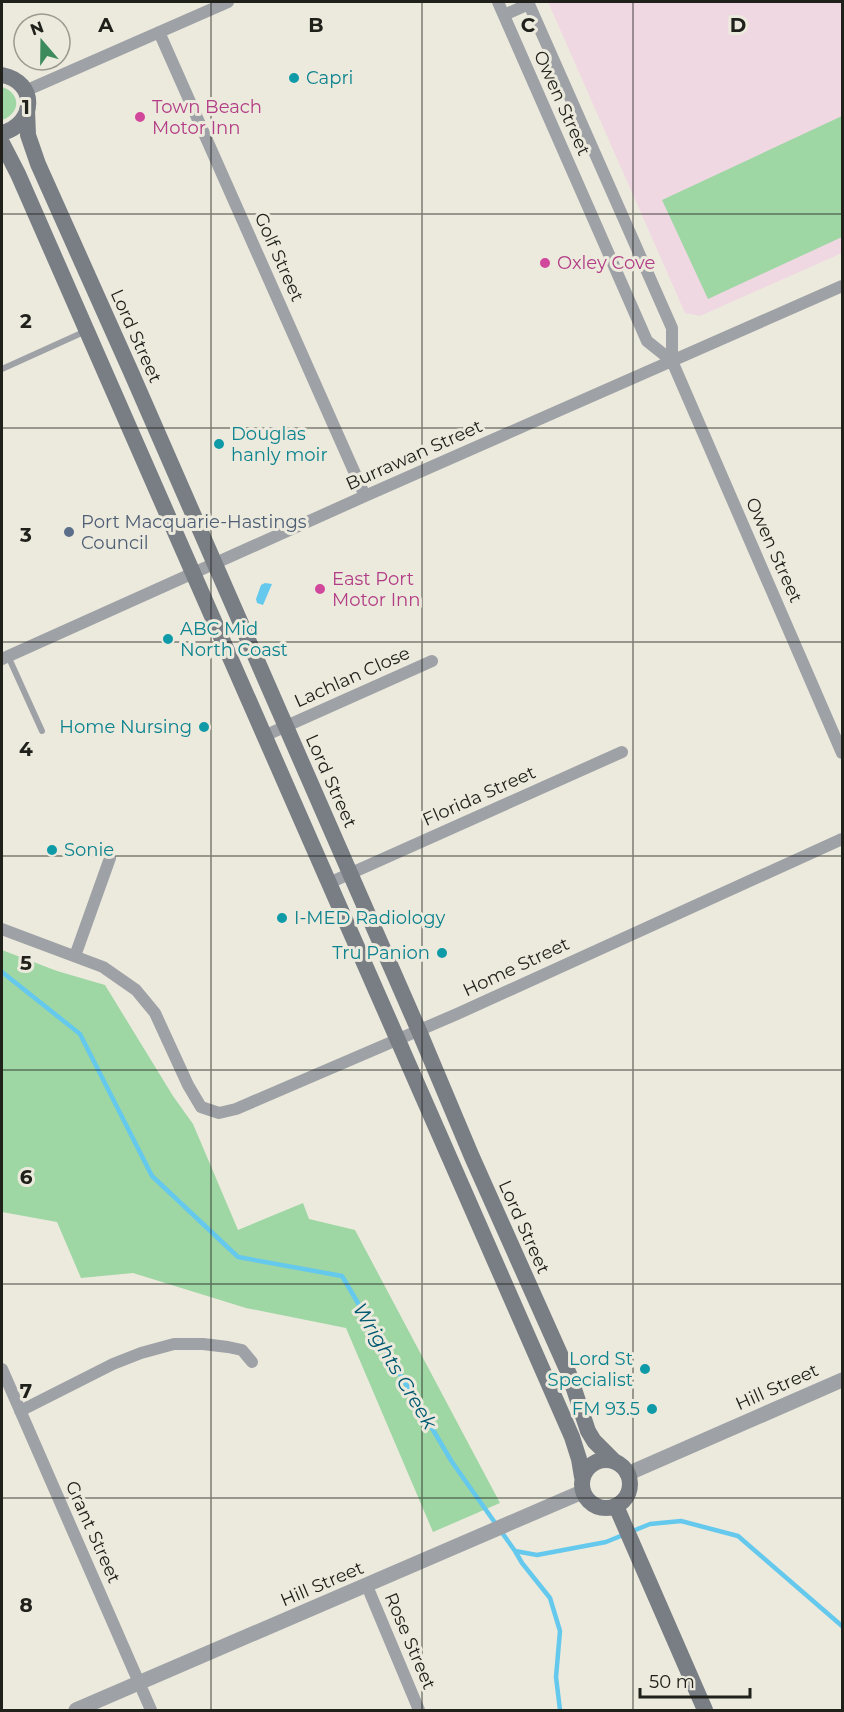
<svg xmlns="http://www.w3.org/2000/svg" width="844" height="1712" viewBox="0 0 844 1712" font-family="Montserrat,sans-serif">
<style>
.education{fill:#f0d8e3}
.green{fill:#9ed6a4}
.water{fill:#65c8ed}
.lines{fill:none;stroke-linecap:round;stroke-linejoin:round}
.stream{stroke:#65c8ed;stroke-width:4.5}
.service{stroke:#9ea1a6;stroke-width:6}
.minor{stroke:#9ea1a6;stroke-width:12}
.tertiary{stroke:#9ea1a6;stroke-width:15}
.secondary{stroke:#797e85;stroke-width:16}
.grid{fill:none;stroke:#21211c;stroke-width:1.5;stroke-opacity:0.55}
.culture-dot{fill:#0f9aa8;stroke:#eceadd;stroke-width:2}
.hotel-dot{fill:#d1479c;stroke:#eceadd;stroke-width:2}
.service-dot{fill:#5c6f8a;stroke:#eceadd;stroke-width:2}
.labels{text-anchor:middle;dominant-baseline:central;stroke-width:6;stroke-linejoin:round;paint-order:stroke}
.culture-label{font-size:18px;fill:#0d838f;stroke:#eceadd;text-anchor:start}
.street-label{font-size:18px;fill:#21211c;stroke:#eceadd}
.hotel-label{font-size:18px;fill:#b23c85;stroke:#eceadd;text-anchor:start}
.service-label{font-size:18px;fill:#4e5e75;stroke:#eceadd;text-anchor:start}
.water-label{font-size:20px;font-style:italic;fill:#005972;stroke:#eceadd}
.grid-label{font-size:20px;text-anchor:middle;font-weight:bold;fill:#21211c;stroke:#eceadd;stroke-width:6;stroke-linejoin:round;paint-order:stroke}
</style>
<rect width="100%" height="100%" fill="#eceadd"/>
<path class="education" d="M548,2h294v251l-142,63 -15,-3z"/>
<path class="green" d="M2,87c19,6 19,26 0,33z
M842,116v121l-134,62 -46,-99z
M2,950l55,21 48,14 68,111 20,28 45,106 65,-27 6,16 46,11 145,273 -67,29 -87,-204 -100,-20 -113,-35 -52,5 -24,-56 -55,-10z"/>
<path class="water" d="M265,583l7,1 -9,21 -6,-2 -1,-4 5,-14z"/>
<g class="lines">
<path class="stream" d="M2,972l78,62 72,142 86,81 104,19 110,186 63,89 22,4 69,-13 44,-18 31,-3 57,15 104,90
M515,1551l7,12 28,35 10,33 -4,46 4,33"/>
<path class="service" d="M2,369l84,-38
M8,656l34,75"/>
<path class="minor" d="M498,2l149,339 25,20
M528,2l144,326v33l170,392
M504,15l25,-11
M159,32l206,464
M25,91l203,-89
M2,659l363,-163 477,-210
M264,736l168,-75
M329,883l293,-131
M2,929l101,38 33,23 19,23 33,72 13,22 18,6 17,-4 221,-95 385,-175
M75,956l35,-98
M2,1369l149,341
M20,1411l93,-47 28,-11 33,-9h29l25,3 14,3 10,12
M367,1586l52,124"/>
<path class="tertiary" d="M627,1474l215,-94
M76,1710l506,-218"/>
<path class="secondary" d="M2,75c36,7 34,49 0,58
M27,110l1,25 10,29 93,208 288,659 53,126 97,217 19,57 6,10 20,20
M2,143l16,31 554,1263 7,22 3,18
M582 1484a24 24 0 1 1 48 0a24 24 0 1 1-48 0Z
M616,1506l89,204"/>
</g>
<path class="grid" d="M211,2v1708M422,2v1708M633,2v1708M2,214h840M2,428h840M2,642h840M2,856h840M2,1070h840M2,1284h840M2,1498h840"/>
<g class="culture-dot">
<circle cx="294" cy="78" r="6"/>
<circle cx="219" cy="444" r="6"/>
<circle cx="168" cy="639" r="6"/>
<circle cx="204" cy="727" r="6"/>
<circle cx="52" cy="850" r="6"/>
<circle cx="282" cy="918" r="6"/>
<circle cx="442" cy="953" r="6"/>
<circle cx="645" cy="1369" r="6"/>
<circle cx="652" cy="1409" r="6"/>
</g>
<g class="hotel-dot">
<circle cx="140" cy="117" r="6"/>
<circle cx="545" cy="263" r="6"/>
<circle cx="320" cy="589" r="6"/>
</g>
<circle class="service-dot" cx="69" cy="532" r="6"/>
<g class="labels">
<g class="culture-label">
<text x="306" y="78">Capri</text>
<text x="231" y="434">Douglas<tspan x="231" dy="21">hanly moir</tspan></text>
<text x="180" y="629">ABC Mid<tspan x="180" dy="21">North Coast</tspan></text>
<text x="192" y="727" text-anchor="end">Home Nursing</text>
<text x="64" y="850">Sonie</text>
<text x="294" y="918">I-MED Radiology</text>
<text x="430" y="953" text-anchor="end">Tru Panion</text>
<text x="633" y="1359" text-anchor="end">Lord St<tspan x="633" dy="21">Specialist</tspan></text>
<text x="640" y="1409" text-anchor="end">FM 93.5</text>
</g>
<g class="street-label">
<text transform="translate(562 103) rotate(66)">Owen Street</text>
<text transform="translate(279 257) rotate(66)">Golf Street</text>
<text transform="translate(136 336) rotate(66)">Lord Street</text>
<text transform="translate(414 455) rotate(-24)">Burrawan Street</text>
<text transform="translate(774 550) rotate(66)">Owen Street</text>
<text transform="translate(352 677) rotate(-24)">Lachlan Close</text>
<text transform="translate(331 781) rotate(66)">Lord Street</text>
<text transform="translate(479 796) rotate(-24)">Florida Street</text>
<text transform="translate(516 967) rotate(-25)">Home Street</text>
<text transform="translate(524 1227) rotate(66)">Lord Street</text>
<text transform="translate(777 1387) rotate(-24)">Hill Street</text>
<text transform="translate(93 1532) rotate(66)">Grant Street</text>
<text transform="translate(322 1584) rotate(-23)">Hill Street</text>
<text transform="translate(410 1641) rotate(67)">Rose Street</text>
</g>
<g class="hotel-label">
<text x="152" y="107">Town Beach<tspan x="152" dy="21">Motor Inn</tspan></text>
<text x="557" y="263">Oxley Cove</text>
<text x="332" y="579">East Port<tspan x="332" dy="21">Motor Inn</tspan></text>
</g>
<g class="service-label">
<text x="81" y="522">Port Macquarie-Hastings<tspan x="81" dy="21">Council</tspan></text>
</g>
<g class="water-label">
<text transform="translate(395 1366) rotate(59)">Wrights Creek</text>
</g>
</g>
<g class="grid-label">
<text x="106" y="32">A</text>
<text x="316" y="32">B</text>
<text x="528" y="32">C</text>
<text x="738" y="32">D</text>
<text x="26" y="114">1</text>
<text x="26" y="328">2</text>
<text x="26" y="542">3</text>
<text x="26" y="756">4</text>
<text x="26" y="970">5</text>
<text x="26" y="1184">6</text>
<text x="26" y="1398">7</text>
<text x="26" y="1612">8</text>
</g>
<rect width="844" height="1712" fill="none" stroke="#21211c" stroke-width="6"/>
<g transform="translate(42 42) rotate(340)"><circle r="28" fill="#eceadd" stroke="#9b9a90" stroke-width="1.5"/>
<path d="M0-4.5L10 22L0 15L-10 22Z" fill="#3b8b5c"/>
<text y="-9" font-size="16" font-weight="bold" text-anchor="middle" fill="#21211c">N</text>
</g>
<path d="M640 1688v9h110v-9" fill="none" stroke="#21211c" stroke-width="3"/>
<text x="649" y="1688" font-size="18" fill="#21211c" stroke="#eceadd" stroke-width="4.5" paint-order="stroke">50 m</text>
</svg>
